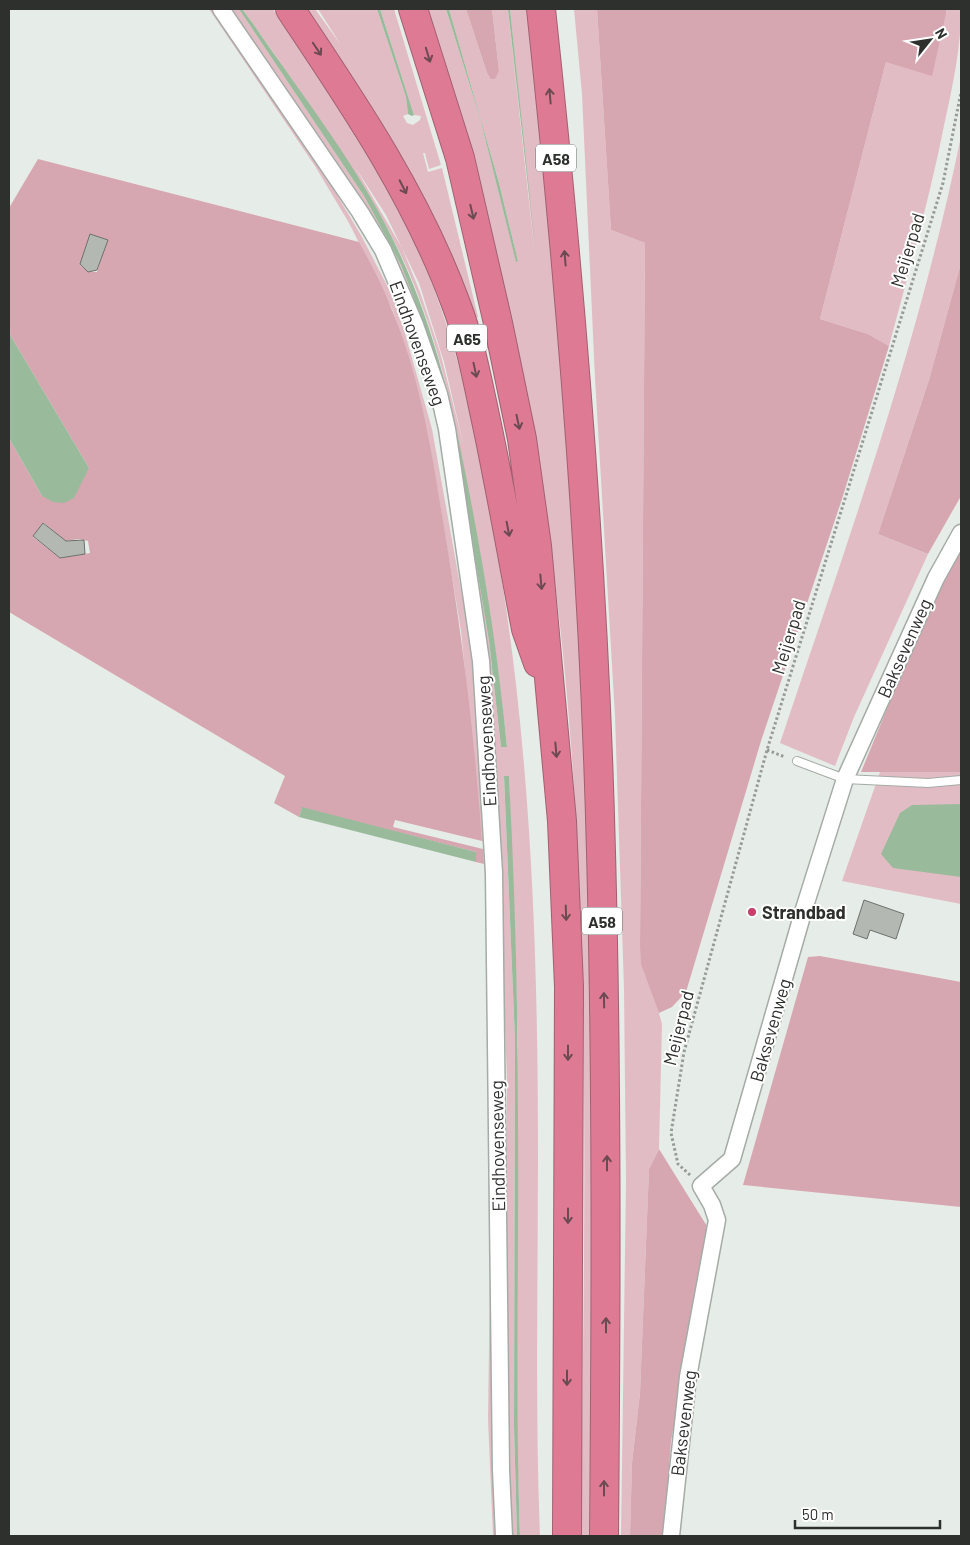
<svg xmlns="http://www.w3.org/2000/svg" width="970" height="1545" viewBox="0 0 970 1545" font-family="Barlow,sans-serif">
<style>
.green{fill:#e2bcc4;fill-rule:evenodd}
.forest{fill:#d7a7b1;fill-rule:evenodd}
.water{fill:#9abb9b}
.building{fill:#b3b8b3;stroke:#6d716d}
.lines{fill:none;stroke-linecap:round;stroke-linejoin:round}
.service-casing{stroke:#a5aba6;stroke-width:10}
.minor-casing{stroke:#a5aba6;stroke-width:19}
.motorway-casing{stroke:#a16071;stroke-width:30}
.path{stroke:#979b98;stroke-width:3;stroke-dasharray:2.5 2.5;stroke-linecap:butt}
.service{stroke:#fff;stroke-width:8}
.minor{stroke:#fff;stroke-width:16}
.motorway{stroke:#df7a95;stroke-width:28}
.oneway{stroke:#6c4a52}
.poi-dot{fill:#ca3d6d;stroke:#fff;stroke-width:2}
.labels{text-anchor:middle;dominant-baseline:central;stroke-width:4;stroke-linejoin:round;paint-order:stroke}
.shield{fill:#fff;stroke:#6d6e6d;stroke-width:1}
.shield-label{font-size:16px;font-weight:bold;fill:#2e302e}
.street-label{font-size:18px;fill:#2e302e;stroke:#fff}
.poi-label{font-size:18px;font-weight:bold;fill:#2e302e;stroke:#fff;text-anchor:start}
</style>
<rect width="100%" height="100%" fill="#e6ece7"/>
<path class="green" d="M209,9h5l107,159 41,69 30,58 12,35 28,99 34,189 11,83 12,142 -7,-2 -21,-210 -23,-139 -23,-112 -22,-69 -44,-88 -34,-57z
M226,9h13l125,187 37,69 12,31 24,74 20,81 32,190 12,106 6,-1c-9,-86 -22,-172 -39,-257 -15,-81 -33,-164 -69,-238 -25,-51 -57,-98 -88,-144 -23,-33 -45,-66 -69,-98h31c54,80 113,162 150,252 38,91 57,187 73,284 35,201 42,406 42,610 0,127 -3,254 2,381h-20v-2l-4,-112 2,-380 -9,-266 -5,1 11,263 -1,386 3,110h-8l-4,-205 2,-251 -9,-239 -58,-418 -44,-140zM355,167l31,48 33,68 25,79 20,85 -24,-95 -20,-60 -18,-44zM516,825l4,129 -4,-128z
M298,9h17l26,36 -23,-36h59l29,88 2,17 -5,2 4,7 6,2 7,-5 1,-4 -7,-1 -34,-106h14l47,156 -12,4 -4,-16h-2l5,19 14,-4 36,149 -2,1 7,36v12z
M428,9h18l34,109 36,143h2l-19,-78 -50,-174h17l21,64 4,5 8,-7 -7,-62h16l27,247 -25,-247h19c24,258 46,515 57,774 10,251 7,502 3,753h-8c3,-330 14,-671 -32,-999 -26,-179 -67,-355 -121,-528z
M574,9h23l14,221 34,13 -5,702 22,79 -3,125 -10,20 -9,224 -8,70 -2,73h-9l5,-355 -2,-192 -9,-273 -20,-338 -13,-284z
M947,9h14c0,38 -8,75 -16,112 -15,76 -36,150 -56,225l-21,-12 -48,-15 66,-257 61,-50z
M961,136v127l-32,117 -51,154 50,20 -74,163 -19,49 -55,-23c67,-200 139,-400 181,-607z
M880,772h81v132l-119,-23z
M483,849l6,1 11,686h-7l-5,-117 3,-218 -3,-286z"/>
<path class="forest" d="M466,9h26l7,62 -4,8h-4l-4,-6z
M597,9h350l-15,67 -46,-14 -66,257 48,15 21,12 -47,153 -81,242 -75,251 -14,15 -13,6 -18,-49 -1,-19 5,-702 -34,-13z
M38,159l321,83c12,22 24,44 33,68 31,74 42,157 55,235 16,98 28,197 35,296l-87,-21 -2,7 90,22 1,15 -8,-2v-10l-174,-44 -3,9 -25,-14 11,-27 -276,-164v-174l33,58 47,-28 -80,-135v-125zM90,234l17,6 -10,32 -10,-1 -7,-6zM44,523l21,18 14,-2 9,2 2,12 -30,5 -27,-21z
M961,263v233l-33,58 -50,-20 51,-154z
M961,544v228h-100l55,-134z
M820,956l141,26v225l-218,-22 65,-228z
M659,1149l51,82 -39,210 -7,95h-34l2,-73 8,-70 9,-224z"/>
<path class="water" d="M239,9h3l12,16c50,73 108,146 145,227 36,77 55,160 71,244 16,83 29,166 37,251h-6l-12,-106 -32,-190 -20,-81 -24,-74 -12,-31 -37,-69z
M377,9h3l34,106 -2,1 -4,-2 -2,-17z
M446,9h3l50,174 19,78 -2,1 -36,-144z
M508,9h2l26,247z
M9,333l80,135 -15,30 -10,5 -11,-1 -11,-6 -33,-58z
M504,776h5c6,114 9,229 9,344 1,139 -3,277 2,416h-3l-3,-110 1,-386z
M961,804v73l-68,-9 -12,-14 19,-41 12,-8z
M302,807l174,45v10l-177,-45z"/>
<path class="building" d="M90,234l18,6 -11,30 -9,2 -8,-8z
M43,523l23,18 18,-1 1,14 -25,4 -27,-22z
M864,900l40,14 -8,25 -26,-9 -3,9 -14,-5z"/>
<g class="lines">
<defs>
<path id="service" d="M797,761l48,18 83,4 33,-3"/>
<path id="minor" d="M221,9l139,203 23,38 32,75 24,69 8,35 34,232 13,212 7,597 3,66
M671,1536l17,-159 29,-157 -5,-15 -11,-19 31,-27 72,-250 41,-130 91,-201 25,-45"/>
<path id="motorway" d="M290,9c63,94 127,188 166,295 15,39 22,80 31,121 14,67 26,135 39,204l12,34
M413,9l47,149 38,165 24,116 15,107 25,275 7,166 -2,549
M541,9c30,280 53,562 60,843 6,228 5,456 3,684"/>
</defs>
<use href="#service" class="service-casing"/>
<use href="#minor" class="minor-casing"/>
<use href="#motorway" class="motorway-casing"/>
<path class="path" d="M767,750l18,7
M690,1175l-12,-11 -7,-31 13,-81 83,-302 176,-567 18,-91"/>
<use href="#service" class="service"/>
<use href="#minor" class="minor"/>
<use href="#motorway" class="motorway"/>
</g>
<defs><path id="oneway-shaft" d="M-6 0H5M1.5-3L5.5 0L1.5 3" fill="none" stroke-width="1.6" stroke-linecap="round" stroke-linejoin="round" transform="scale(1.25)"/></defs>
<g class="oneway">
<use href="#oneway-shaft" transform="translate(317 49) rotate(56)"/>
<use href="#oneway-shaft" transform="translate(428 55) rotate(73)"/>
<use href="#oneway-shaft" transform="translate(550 96) rotate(-95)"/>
<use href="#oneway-shaft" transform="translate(403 187) rotate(63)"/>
<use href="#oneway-shaft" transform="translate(472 212) rotate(77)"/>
<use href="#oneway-shaft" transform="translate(565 258) rotate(-95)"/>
<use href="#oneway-shaft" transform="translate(475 370) rotate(78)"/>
<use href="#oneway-shaft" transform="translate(518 422) rotate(78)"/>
<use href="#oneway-shaft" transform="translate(508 529) rotate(79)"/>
<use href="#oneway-shaft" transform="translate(541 582) rotate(85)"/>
<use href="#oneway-shaft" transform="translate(556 750) rotate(85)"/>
<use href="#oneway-shaft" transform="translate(566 913) rotate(88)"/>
<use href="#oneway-shaft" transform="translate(604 1000) rotate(-91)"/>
<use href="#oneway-shaft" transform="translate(568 1053) rotate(90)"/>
<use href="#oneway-shaft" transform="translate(607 1163) rotate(-90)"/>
<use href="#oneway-shaft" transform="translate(568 1216) rotate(90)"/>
<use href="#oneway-shaft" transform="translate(606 1325) rotate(-90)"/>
<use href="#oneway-shaft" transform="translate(567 1378) rotate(90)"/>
<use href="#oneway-shaft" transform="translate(604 1488) rotate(-90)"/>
</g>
<circle class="poi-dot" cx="752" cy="912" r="5"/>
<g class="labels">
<g class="shield">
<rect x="536" y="144.5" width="40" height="27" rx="4"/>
<rect x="447" y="324.5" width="40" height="27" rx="4"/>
<rect x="582" y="907.5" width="40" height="27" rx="4"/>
</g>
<g class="shield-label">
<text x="556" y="158">A58</text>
<text x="467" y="338">A65</text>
<text x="602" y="921">A58</text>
</g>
<g class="street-label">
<text transform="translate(907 250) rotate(-73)">Meijerpad</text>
<text transform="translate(418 343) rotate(70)">Eindhovenseweg</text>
<text transform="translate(788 637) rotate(-73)">Meijerpad</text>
<text transform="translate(904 648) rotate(-66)">Baksevenweg</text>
<text transform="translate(486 741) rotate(-93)">Eindhovenseweg</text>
<text transform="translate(678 1028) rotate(-76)">Meijerpad</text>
<text transform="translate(770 1030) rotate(-74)">Baksevenweg</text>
<text transform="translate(497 1146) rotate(-91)">Eindhovenseweg</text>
<text transform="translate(683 1423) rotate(-83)">Baksevenweg</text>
</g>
<g class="poi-label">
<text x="762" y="912">Strandbad</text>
</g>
</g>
<rect width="970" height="1545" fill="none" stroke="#2e302e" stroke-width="20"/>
<g transform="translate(930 40) rotate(60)" stroke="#ffffff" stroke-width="4" paint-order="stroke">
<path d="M0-4L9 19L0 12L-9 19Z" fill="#2e302e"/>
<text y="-8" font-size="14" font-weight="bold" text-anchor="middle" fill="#2e302e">N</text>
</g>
<path d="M795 1520v8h145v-8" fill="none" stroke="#2e302e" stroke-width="2.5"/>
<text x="802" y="1520" font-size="15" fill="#2e302e" stroke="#ffffff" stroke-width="4" paint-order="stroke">50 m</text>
</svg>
